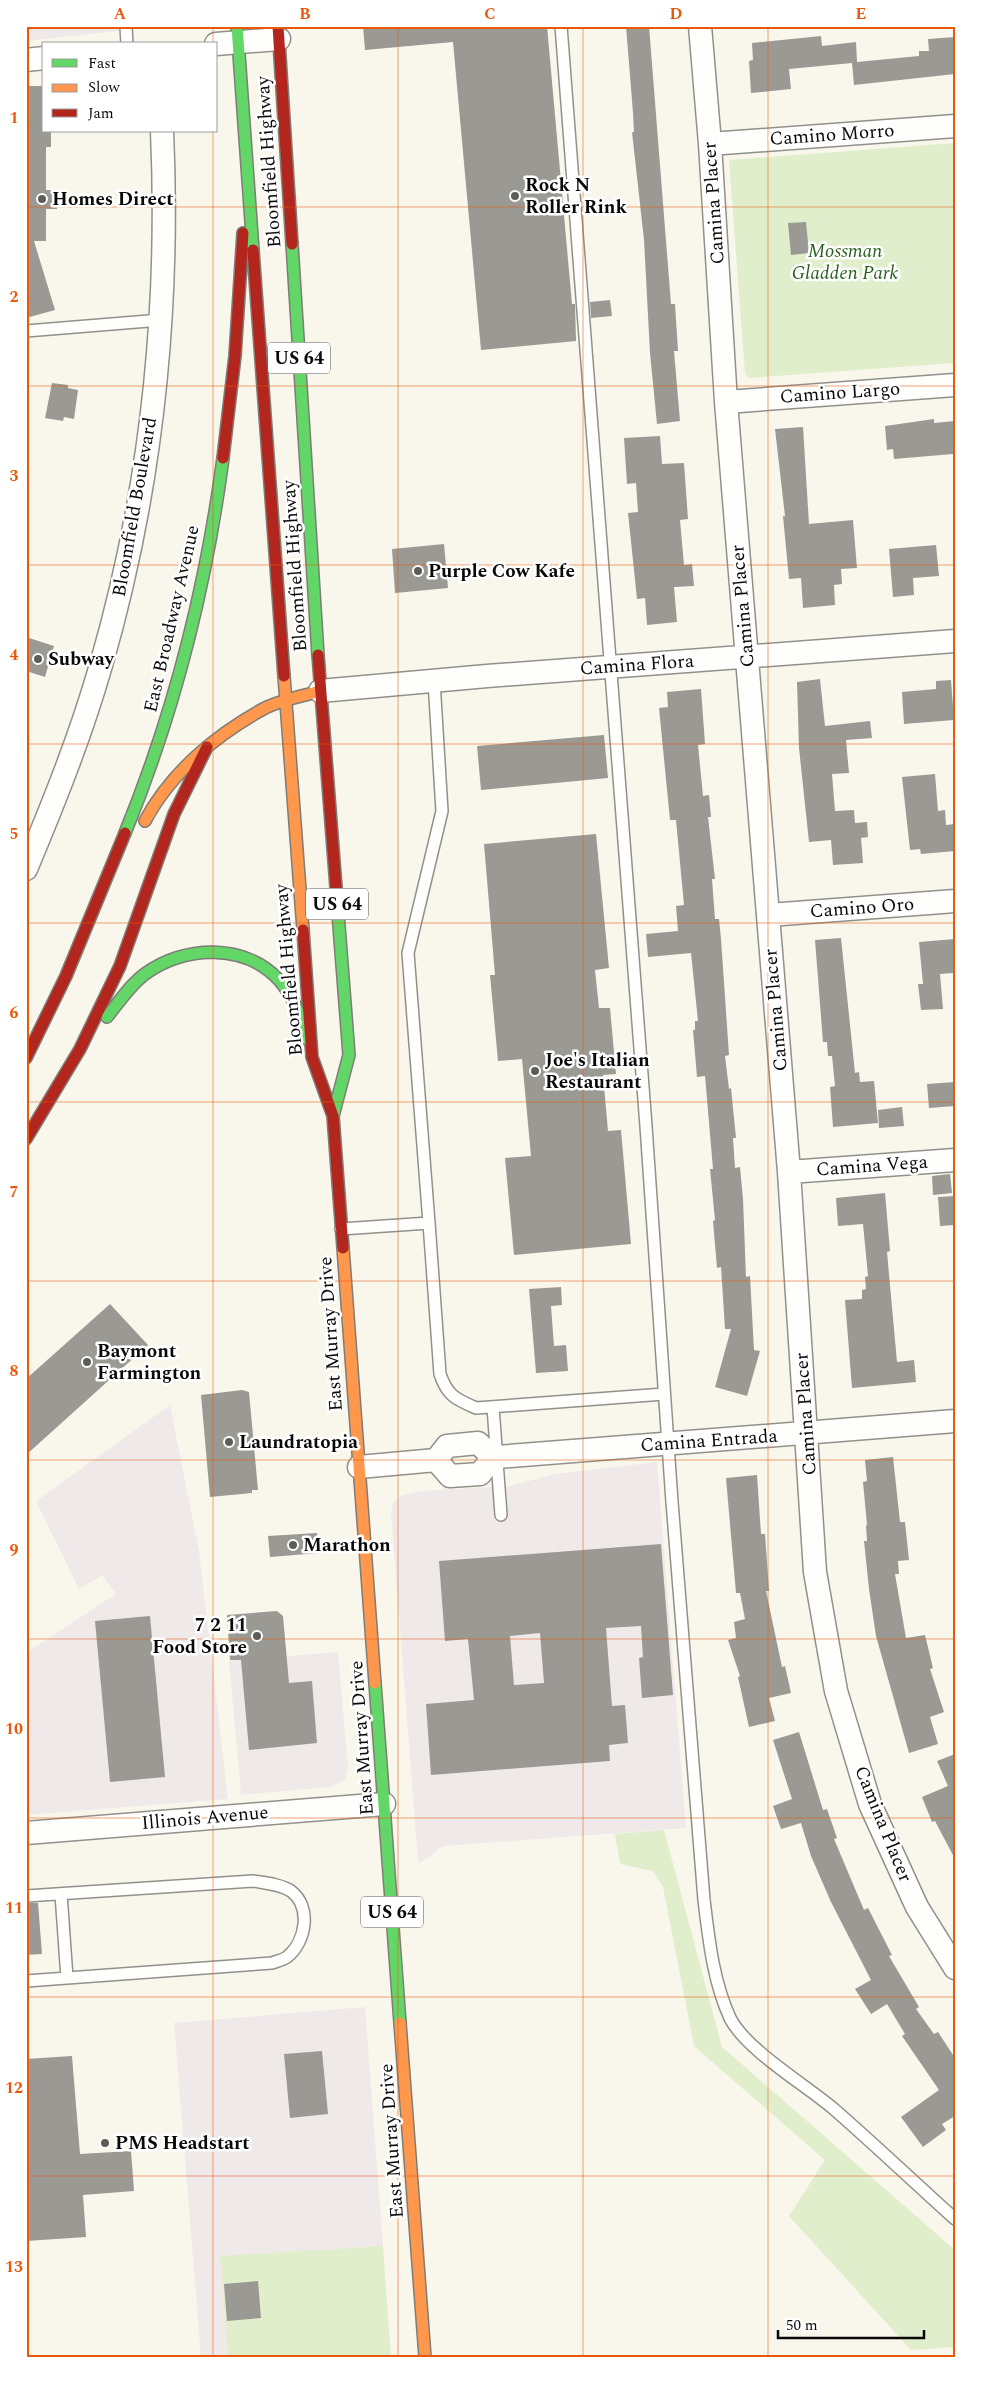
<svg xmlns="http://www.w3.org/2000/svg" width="981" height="2383" viewBox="0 0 981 2383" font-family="Spectral,serif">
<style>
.industrial{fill:#f0e9ea}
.green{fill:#e0eecc}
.building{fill:#9b9993;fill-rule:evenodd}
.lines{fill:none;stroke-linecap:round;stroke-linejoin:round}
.lane-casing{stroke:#91908b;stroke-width:14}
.street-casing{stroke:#91908b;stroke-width:25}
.fast-casing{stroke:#7e7d78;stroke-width:14}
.slow-casing{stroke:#7e7d78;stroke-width:14}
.jam-casing{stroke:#7e7d78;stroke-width:14}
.lane{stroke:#fefefc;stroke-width:11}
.street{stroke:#fefefc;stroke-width:22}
.fast{stroke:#63d668;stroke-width:11}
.slow{stroke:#ff974d;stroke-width:11}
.jam{stroke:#b3261e;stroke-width:11}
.grid{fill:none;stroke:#e8590c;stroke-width:1;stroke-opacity:0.55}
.poi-dot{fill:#5d5c58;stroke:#fff;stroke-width:2}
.labels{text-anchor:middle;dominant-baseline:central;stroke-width:5;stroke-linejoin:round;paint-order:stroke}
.shield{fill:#fff;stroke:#535353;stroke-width:1}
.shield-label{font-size:18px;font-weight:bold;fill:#090909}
.street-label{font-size:19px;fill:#090909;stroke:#fff}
.poi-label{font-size:19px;font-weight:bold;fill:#090909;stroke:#fff;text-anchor:start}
.park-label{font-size:19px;font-style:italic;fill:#275f1c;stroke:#fff}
.neatline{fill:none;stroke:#e8590c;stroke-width:2}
.grid-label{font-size:16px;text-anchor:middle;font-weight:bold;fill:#e8590c}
</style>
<rect width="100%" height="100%" fill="#f9f7ec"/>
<path class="industrial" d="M26,26h139l-139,15z
M170,1405l29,146 29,248 -202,16v-162l90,-59 -14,-19 -23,14 -43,-88z
M657,1462l29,366 -243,18 -21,16h-4l-27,-349 2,-10 9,-8 19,-4 89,-5 45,-12z
M338,1652l10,116 -3,12 -15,7 -89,8 -12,-134z
M365,2007l18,239 -163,11 8,100h-27l-27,-334z"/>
<path class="green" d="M955,143v220l-206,15 -4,-4 -16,-214z
M664,1830l58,217 233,203v97l-44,3 -122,-134 36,-56 -131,-114 -31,-159 -10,-16 -33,-7 -5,-30z
M383,2246l8,111h-163l-8,-101z"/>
<path class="building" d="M363,26h184l25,278h3l1,37 -95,9 -28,-308 -88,8z
M626,26h23l22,278h4l3,47h-4l6,70 -23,3 -7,-71 -6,-113 -12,-108h2l-1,-19z
M821,36l1,10 34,-4 1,20 62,-6v-5h10l-1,-12 27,-2v37l-101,11 -2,-22 -63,6 2,20 -40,4 -2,-32 4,-1 -1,-17z
M26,86h18v45h7v16h-5v43h11v19h-11v32h-12l21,69 -29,8z
M806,222l3,31 -18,2 -3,-32z
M610,300l2,16 -21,2 -1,-16z
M52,383l16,2v3l10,2 -4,29 -10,-2 -1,4 -18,-3z
M934,419v4l21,-2 -2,33 -59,5 -1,-10 -6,1 -2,-24z
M803,427l6,97 44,-4 4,48 -16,1 1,15 -8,1 1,20 -32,3 -2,-30 -12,1 -6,-63h2l-10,-87z
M660,436l2,28 22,-1 4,56 -8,1 4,45 8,-1 2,22 -20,1 3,35 -30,3 -2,-27 -8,1 -9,-86 10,-1 -2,-29 -9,1 -3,-46z
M444,544l4,44 -53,5 -3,-44z
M936,545l3,31 -26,2 1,17 -21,2 -4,-48z
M26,637l28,9 -9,31 -19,-6z
M820,679l5,47 45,-5 2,17 -26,2 3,33 -17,1 3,37 19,-1 1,13 12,-1 1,15 -7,1 2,25 -30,2 -2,-25 -22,2 -10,-94 -2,-66z
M951,680l3,40 -50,4 -2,-32 34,-3v-8z
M701,689l4,55 -7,1 5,51 6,-1 2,22h-3l7,62h-3l3,40h4l2,20 8,116 -4,1 4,33 2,-1 5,50h-3l2,30 5,-1 3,32 3,78 4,-1 4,74 6,1 -13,45 -32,-9 16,-58h-6l-4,-62 -4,1 -4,-47 2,-1 -5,-51h3l-8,-93 -8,1 -4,-47h2v-9h3l-7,-68 -43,4 -2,-23 32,-3 -2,-25 8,-1 -8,-85h-6l-11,-112 9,-1 -1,-15z
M604,735l4,43 -127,12 -4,-44z
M935,774l3,37 7,-1 1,15 9,-1v27l-34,3 -1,-5 -10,1 -8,-73z
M596,834l13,134 -14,2 4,38h11l6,66 -13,1 5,56 13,-1 10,114 -117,11 -9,-97 26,-2 -9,-97 -24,2 -8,-86h5l-11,-131z
M841,938l14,135 4,-1 1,10 14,-1 4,42 -45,4 -3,-40 5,-1 -3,-30h-4l-1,-14h-4l-8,-102z
M955,939l-2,34 -13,1 3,35 -22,1 -3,-26h5l-4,-42z
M955,1082v24l-26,2 -2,-24z
M902,1107l2,19 -25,2 -1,-18z
M950,1174l2,19 -19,2 -1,-19z
M885,1193l5,58 -3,1 10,110 17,-2 2,22 -64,6 -7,-88 17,-1v-9l4,-1 -1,-12 3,-1 -5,-52 -25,2 -2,-28z
M955,1196v29l-15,1 -2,-29z
M561,1287l1,18 -11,1 3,40 12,-1 2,26 -32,2 -7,-84z
M110,1304l38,41 -122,110v-76z
M242,1390l7,2 9,98h-6v3l-42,4 -9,-102z
M893,1457l7,65h5l4,38 -11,1 1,13h-4l11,64 19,-3 8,33 -3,1 14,43 -14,5 8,27 -29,9 -33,-117 -7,-47 -5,-48h3l-1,-15 1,-1 -4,-43 4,-1 -2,-21z
M757,1475l4,59h4l4,57h-3l16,76 3,-1 6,27 -22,5 6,23 -26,6 -11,-50 2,-1 -12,-36 8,-2 -2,-16 11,-3 -5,-26h-4l-10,-115z
M317,1533l2,20 -49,4 -2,-21z
M661,1544l12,151 -31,3 -3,-40 4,-1 -2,-31 -35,2 6,78 13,-1 3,38 -19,2 1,16 -179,14 -5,-71 48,-4 -6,-61 -23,2 -6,-80zM540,1633l4,50 -30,2 -4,-49z
M277,1611l6,5 6,67 23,-2 5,62 -68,7 -8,-90h-11l-3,-45z
M150,1616l15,161 -55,5 -15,-161z
M799,1732l24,78 4,-1 10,29 -3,1 30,71 4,-2 24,47 -3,1 30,51 -3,2 18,25 4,-2 17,26v58l-13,8 4,6 -23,17 -22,-30 38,-27 -37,-54 3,-2 -18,-30 -16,10 -16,-25 16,-9 -40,-78 -20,-46 -10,-33 -20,6 -8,-23 19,-7 -19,-59z
M955,1754v105l-20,-38 -3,1 -10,-25 26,-11 -11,-25z
M26,1903h12l4,51 -16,1z
M322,2051l6,63 -38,4 -6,-64z
M72,2056l8,98 51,-3 3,40 -51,4 3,42 -60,4v-182z
M258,2281l3,37 -34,3 -3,-37z"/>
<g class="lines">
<defs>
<path id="lane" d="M126,26l1,18
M561,26l85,1100 26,376 32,398c5,40 9,81 26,118 16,32 76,67 105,92 40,35 80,73 120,109
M26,331l135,-11
M429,1223l11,151c7,21 15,25 36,34l188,-14
M341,1229l88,-6 -21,-270 34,-142 -8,-130
M493,1407l8,108
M61,1894l6,84
M26,1896l227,-15c12,2 27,3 38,10 21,16 15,51 -4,66 -4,3 -10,4 -15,6l-246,18"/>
<path id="street" d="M700,26l10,118 16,258 63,770 26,400 21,119 34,113 47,103 38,61
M216,44l63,-5
M26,60l18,-2
M710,144l245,-18
M726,402l229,-17
M320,691l167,-15 468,-35
M26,869c28,-67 55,-134 75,-204 50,-173 69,-354 61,-534
M769,915l186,-14
M789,1172l166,-12
M436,1460l14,16 30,-2 13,-17
M359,1467l77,-7 11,-14 31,-3 15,14h4l458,-36
M26,1833l358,-29"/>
<path id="fast" d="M237,26l16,224
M292,244l26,411
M125,833c49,-120 81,-246 98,-375
M107,1017c12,-15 23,-32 38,-43 39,-29 100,-31 134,6 15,17 22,38 28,59
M333,1116l16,-61 -11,-142
M375,1683l25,340"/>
<path id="slow" d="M284,676l19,254
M145,821c26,-49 72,-87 120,-113 16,-8 38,-12 55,-17
M343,1248l32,435
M400,2023l25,334"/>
<path id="jam" d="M278,26l14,218
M253,250l31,426
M223,458l12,-102 8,-123
M318,655l20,258
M303,930l9,127 21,59 10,132
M26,1058l40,-82 59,-143
M26,1139l54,-90 40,-83 54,-152 33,-67"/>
</defs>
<use href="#lane" class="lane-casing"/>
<use href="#street" class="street-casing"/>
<use href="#fast" class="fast-casing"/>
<use href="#slow" class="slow-casing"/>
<use href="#jam" class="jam-casing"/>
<use href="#lane" class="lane"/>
<use href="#street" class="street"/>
<use href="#fast" class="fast"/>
<use href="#slow" class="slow"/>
<use href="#jam" class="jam"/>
</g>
<path class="grid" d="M213,26v18M398,26v2331M583,26v2331M768,26v2331M213,131v2226M26,207h929M26,386h929M26,565h929M26,744h929M26,923h929M26,1102h929M26,1281h929M26,1460h929M26,1639h929M26,1818h929M26,1997h929M26,2176h929"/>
<g class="poi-dot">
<circle cx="515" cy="196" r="5"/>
<circle cx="42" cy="199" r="5"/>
<circle cx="418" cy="571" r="5"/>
<circle cx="38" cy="659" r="5"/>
<circle cx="535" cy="1071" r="5"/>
<circle cx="87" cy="1362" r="5"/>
<circle cx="229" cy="1442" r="5"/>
<circle cx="293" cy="1545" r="5"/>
<circle cx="257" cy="1636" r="5"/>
<circle cx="105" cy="2143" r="5"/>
</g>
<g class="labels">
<g class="shield">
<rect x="268" y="342.5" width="62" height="31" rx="4"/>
<rect x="306" y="888.5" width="62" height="31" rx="4"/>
<rect x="361" y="1896.5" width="62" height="31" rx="4"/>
</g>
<g class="shield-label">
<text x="299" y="358">US 64</text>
<text x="337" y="904">US 64</text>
<text x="392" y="1912">US 64</text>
</g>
<g class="street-label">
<text transform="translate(832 135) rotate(-4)">Camino Morro</text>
<text transform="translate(269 162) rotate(-94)">Bloomfield Highway</text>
<text transform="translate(714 203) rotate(-94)">Camina Placer</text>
<text transform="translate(840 393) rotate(-4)">Camino Largo</text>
<text transform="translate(135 507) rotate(-80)">Bloomfield Boulevard</text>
<text transform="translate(295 566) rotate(-94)">Bloomfield Highway</text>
<text transform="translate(743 606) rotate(-95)">Camina Placer</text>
<text transform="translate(172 619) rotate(-77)">East Broadway Avenue</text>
<text transform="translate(637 665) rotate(-4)">Camina Flora</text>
<text transform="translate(862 908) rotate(-4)">Camino Oro</text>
<text transform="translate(289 970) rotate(-95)">Bloomfield Highway</text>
<text transform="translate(776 1010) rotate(-95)">Camina Placer</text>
<text transform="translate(872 1166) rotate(-4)">Camina Vega</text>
<text transform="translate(331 1334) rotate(-94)">East Murray Drive</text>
<text transform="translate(806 1414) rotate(-94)">Camina Placer</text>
<text transform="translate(709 1441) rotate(-4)">Camina Entrada</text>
<text transform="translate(362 1738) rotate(-94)">East Murray Drive</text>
<text transform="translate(205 1818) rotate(-5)">Illinois Avenue</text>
<text transform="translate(883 1824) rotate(68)">Camina Placer</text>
<text transform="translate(392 2141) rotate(-94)">East Murray Drive</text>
</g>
<g class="poi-label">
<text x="525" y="185">Rock N<tspan x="525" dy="22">Roller Rink</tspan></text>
<text x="52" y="199">Homes Direct</text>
<text x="428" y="571">Purple Cow Kafe</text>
<text x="48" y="659">Subway</text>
<text x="545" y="1060">Joe's Italian<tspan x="545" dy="22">Restaurant</tspan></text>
<text x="97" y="1351">Baymont<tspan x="97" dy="22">Farmington</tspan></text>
<text x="239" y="1442">Laundratopia</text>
<text x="303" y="1545">Marathon</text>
<text x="247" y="1625" text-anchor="end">7 2 11<tspan x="247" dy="22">Food Store</tspan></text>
<text x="115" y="2143">PMS Headstart</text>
</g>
<g class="park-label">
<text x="845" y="251">Mossman<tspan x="845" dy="22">Gladden Park</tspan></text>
</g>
</g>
<rect width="981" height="2383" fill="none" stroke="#ffffff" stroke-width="55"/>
<rect x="42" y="42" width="175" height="90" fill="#ffffff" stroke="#9d9d9d"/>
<rect x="52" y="59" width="25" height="8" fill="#63d668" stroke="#9d9d9d"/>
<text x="88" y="68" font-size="15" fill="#090909">Fast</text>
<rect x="52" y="84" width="25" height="8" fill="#ff974d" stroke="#9d9d9d"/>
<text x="88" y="92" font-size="15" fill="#090909">Slow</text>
<rect x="52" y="109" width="25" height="8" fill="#b3261e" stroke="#9d9d9d"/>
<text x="88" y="118" font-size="15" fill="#090909">Jam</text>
<path d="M778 2330v8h146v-8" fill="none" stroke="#090909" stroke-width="2.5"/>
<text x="786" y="2330" font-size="15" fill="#090909" stroke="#ffffff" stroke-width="4" paint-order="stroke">50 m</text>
<rect x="28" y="28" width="926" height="2328" class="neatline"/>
<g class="grid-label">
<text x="120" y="19">A</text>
<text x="305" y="19">B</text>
<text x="490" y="19">C</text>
<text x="676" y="19">D</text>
<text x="861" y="19">E</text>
<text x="14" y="123">1</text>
<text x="14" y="302">2</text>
<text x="14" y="481">3</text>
<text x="14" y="660">4</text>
<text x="14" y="839">5</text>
<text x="14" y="1018">6</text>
<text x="14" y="1197">7</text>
<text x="14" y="1376">8</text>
<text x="14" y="1555">9</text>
<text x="14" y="1734">10</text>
<text x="14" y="1913">11</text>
<text x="14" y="2093">12</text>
<text x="14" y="2272">13</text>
</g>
</svg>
